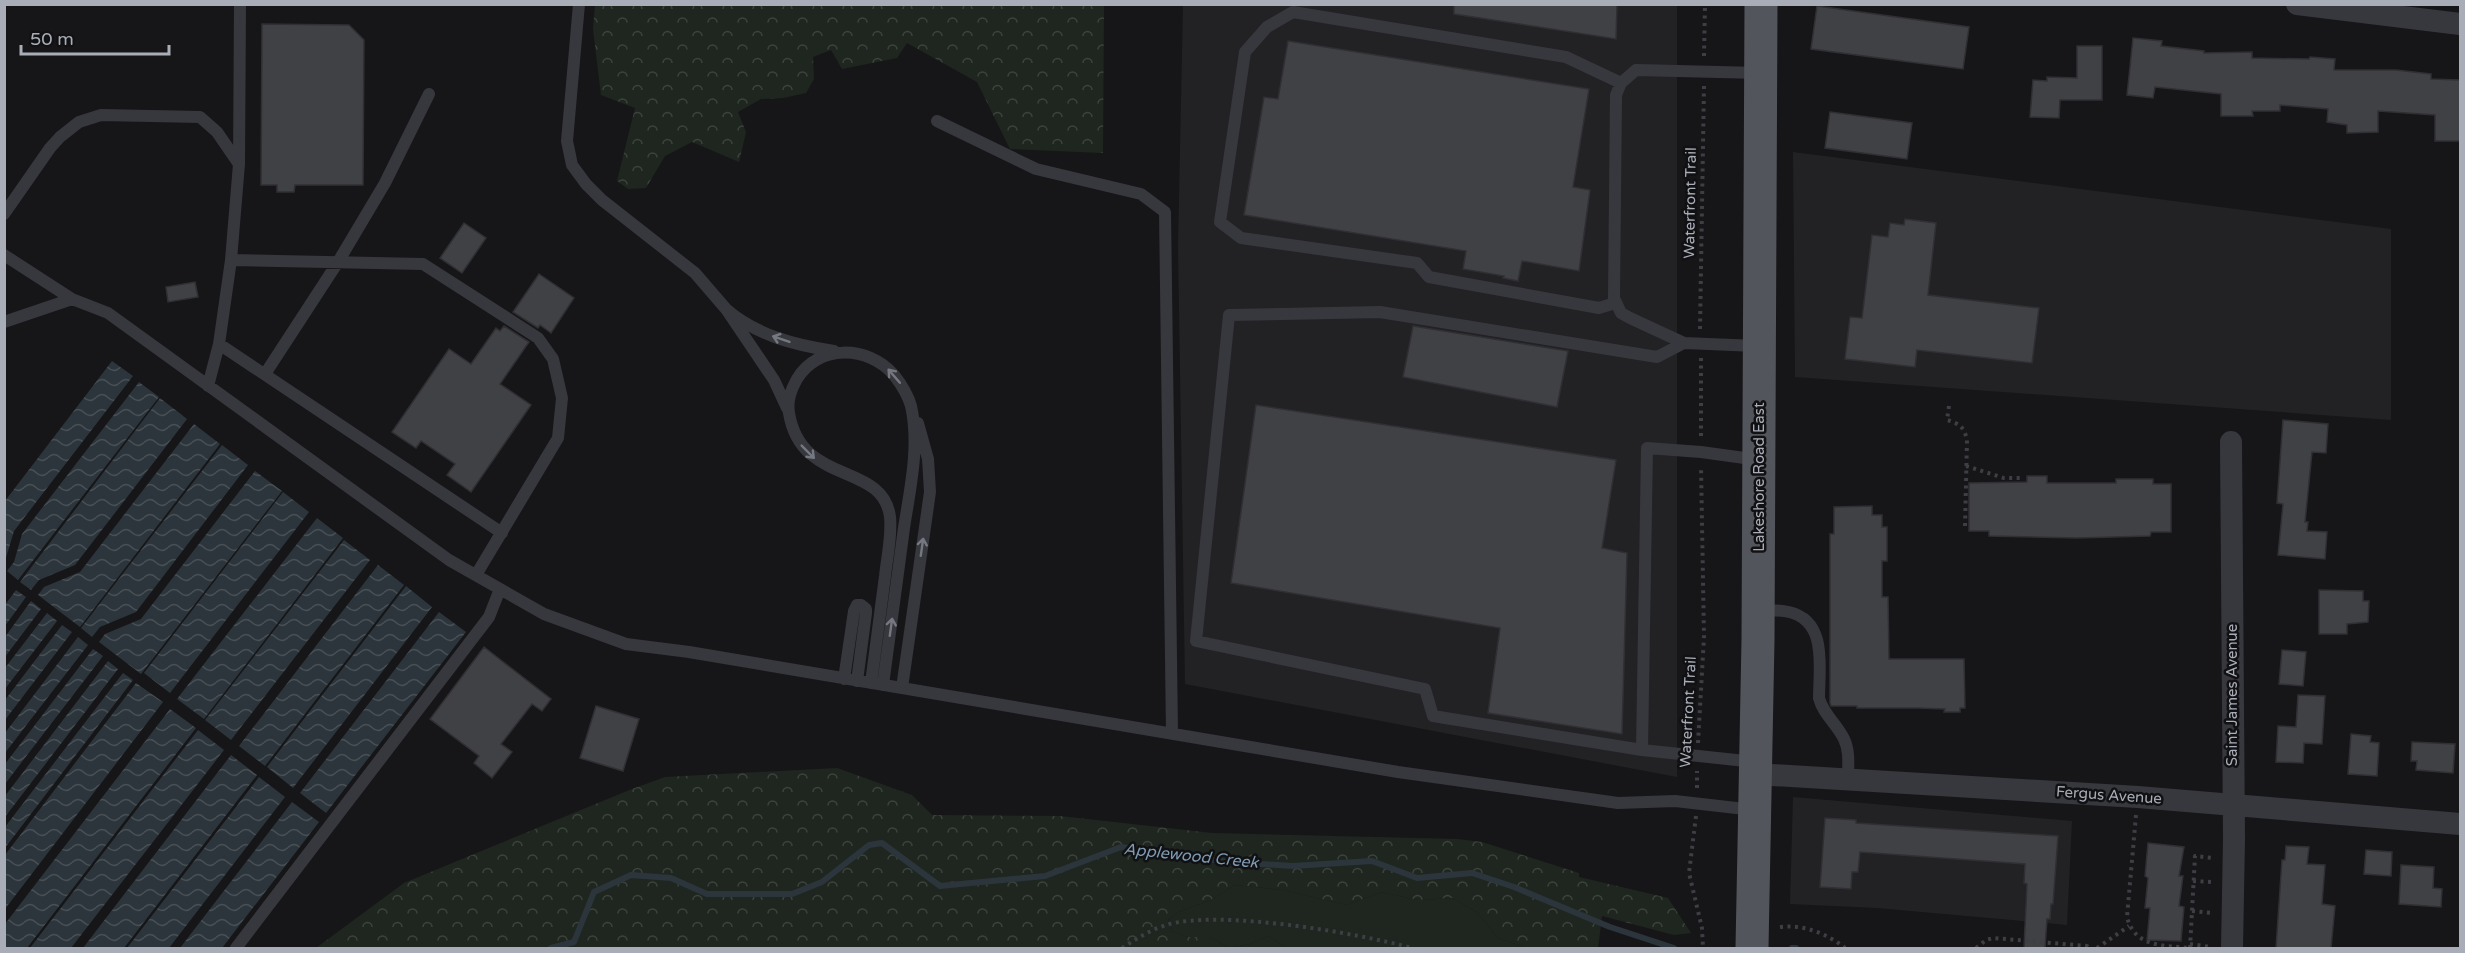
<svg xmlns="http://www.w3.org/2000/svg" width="2465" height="953" viewBox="0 0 2465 953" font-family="'Varela Round',sans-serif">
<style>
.built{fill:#222225}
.green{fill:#1e261f}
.forest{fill:url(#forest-crowns)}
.water{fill:url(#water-waves)}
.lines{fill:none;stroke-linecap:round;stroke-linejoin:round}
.stream{stroke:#2c353c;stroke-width:6}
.building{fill:#404145;stroke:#303034;stroke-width:1.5}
.path{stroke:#3d3f44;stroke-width:4;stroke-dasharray:3 4.5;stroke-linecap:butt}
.service{stroke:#37383d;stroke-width:12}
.minor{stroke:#37383d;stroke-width:22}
.primary{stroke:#53555c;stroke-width:33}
.oneway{stroke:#757881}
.labels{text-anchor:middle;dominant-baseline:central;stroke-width:5;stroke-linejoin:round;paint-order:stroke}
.street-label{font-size:15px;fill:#a8adb8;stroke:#111113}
.water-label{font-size:16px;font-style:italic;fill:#7f9bb3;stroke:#111113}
</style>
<defs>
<pattern id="forest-crowns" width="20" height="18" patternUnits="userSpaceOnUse" patternTransform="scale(1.5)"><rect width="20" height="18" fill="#1e261f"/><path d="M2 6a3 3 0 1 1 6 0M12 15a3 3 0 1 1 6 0" fill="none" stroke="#3c433d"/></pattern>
<pattern id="water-waves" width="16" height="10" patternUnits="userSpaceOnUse" patternTransform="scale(1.5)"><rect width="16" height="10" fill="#2c353c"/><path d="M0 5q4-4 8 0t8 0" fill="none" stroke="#485056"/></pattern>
</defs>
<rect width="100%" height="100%" fill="#161618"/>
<path class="built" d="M1183,5h494v772l-492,-93 -7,-438z
M1793,152l598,77v191l-596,-43z
M1793,797l279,24 -5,104 -190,-17 -87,-4z"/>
<path class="green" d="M1235,885l48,5 64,15 34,-13 37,8 34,-2 25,14 21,26 29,10h-240l-19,-12 -18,8 -21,4 -19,-11h-22l-17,-6 -3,-11 10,-8 31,-11z"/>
<path class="forest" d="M595,5h509l-1,148 -93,-4 -33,-67 -70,-39 -10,15 -55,11 -11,-19 -18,7 1,22 -8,14 -23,5 -22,1 -23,13 8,20 -7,30 -47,-20 -27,14 -19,32 -18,1 -11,-8 18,-73 -34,-13 -8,-66z
M837,768l75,27 20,20 128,1 152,17 245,6 25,3 97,31v4l89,21 23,35 -17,2 -72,-19 -4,32h-71l-29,-10 -21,-26 -25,-14 -34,2 -37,-8 -34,13 -64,-15 -48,-5 -26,16 -31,11 -10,8 3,11 17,6h22l19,11 21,-4 18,-8 19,12h-971l88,-65 228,-94 33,-12z"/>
<path class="water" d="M112,361l21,15 -119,155 -9,30v-60z
M139,382l20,15 -141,183 -11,-9 7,-9 8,-28z
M160,398l27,21 -112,146 -36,15 -8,10 -11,-8z
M194,424l26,20 -140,183 -42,-32 6,-8 36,-15z
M222,445l26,20 -112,147 -36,15 -8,10 -11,-9z
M255,471l27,20 -141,183 -42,-32 6,-8 36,-15z
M283,492l26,20 -139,181 -26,-20z
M317,518l26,20 -139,181 -27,-20z
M344,540l26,20 -139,180 -26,-20z
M378,565l26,20 -139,181 -26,-20z
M406,586l26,21 -139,181 -26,-21z
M16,590l10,7 -21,29v-21z
M31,601l10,8 -36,48v-20z
M439,612l27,20 -140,181 -26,-20z
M47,613l10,8 -52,68v-21z
M62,625l10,7 -67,88v-20z
M78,637l10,8 -83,108v-20z
M93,649l10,7 -98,128v-20z
M108,661l10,8 -113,148v-21z
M123,673l10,7 -128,168v-21z
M136,683l27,19 -158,207v-54z
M170,709l26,19 -169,220h-22v-24z
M198,730l26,20 -153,198h-41z
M231,755l26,20 -133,173h-41z
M259,777l26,20 -116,151h-42z
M292,802l27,20 -97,126h-42z"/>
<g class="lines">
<path class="stream" d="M551,948l23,-6 20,-50 37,-17 40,3 36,16h85l30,-12 47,-37 13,-2 58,43 105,-10 76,-29 107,15 65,4 79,-5 45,17 55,-5 42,14 96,40 64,21
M1792,948h4"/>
</g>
<path class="building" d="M1454,4h163l-1,35 -162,-25z
M1817,6l152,21 -6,42 -152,-20z
M262,24l87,1 15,15 -1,145h-68l-1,7h-17v-7h-16z
M2133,38l29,3 -1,5 43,5v2l48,-1v6l57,1 1,-2 25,2 -1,11h62l35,4v5l29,1v61h-25v-26l-57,-4v21l-31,1v-8l-20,-3 1,-13 -48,-4v6h-28l1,5h-32v-22l-66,-7 -2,11 -26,-3z
M1288,41l301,48 -16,98 17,3 -11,81 -57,-10 -4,20 -15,-3 1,-2 -41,-7 3,-18 -222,-36 20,-118 14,2z
M2077,46h25v54h-42l-1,18 -29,-1 3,-37 14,1v-4l30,1z
M1830,112l82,11 -5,36 -82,-11z
M1905,219l31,4 -8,72 111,13 -7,55 -115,-13 -2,17 -70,-8 5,-42 12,1 10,-83 16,2 2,-14 14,2z
M464,223l22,15 -24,35 -22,-15z
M539,274l35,24 -23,35 -11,-8 -2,3 -25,-16z
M195,282l3,15 -30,5 -2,-15z
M504,326l25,16 -29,42 31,21 -60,87 -24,-17 8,-11 -34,-23 -5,7 -24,-16 57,-83 22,15 25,-36 4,3z
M1413,326l155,25 -11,56 -154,-30z
M1256,405l360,55 -14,88 25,5 -5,181 -134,-21 12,-85 -269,-45z
M2283,420l45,4 -2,29 -14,-1 -7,70h3l-1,9 20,1 -2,27 -47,-4 5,-51 -6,-1z
M2027,476h20v7h69v-4h37v5h18v48h-20l-1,4 -73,2 -88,-2v-5h-20v-48l58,-1z
M1872,506v9h10v12h5v34h-5v36h6l1,62h75l1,49h-5v4h-16l1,-3 -27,-1h-61v-2h-26l-1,-3v-169h4v-27z
M2319,590l44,1v10h6l-1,21 -21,2v10h-28z
M484,647l67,52 -9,12 -10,-7 -31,40 11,8 -20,26 -18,-15 5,-7 -49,-37z
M2282,650l24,2 -3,34 -24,-2z
M2298,695l27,1 -3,48 -18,-1 -1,20 -27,-1 2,-36 18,1z
M596,706l43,13 -16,52 -43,-13z
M2351,734l20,2 -1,6 9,1 -2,33 -29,-2z
M2412,742l43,2 -2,29 -37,-3 1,-9h-6z
M1825,818l31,2v3l202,13 -5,68h-2l-1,15h-3l-2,29h-21l3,-64 -3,-1 1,-19 -165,-12 -2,20h-6l-1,17 -31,-2z
M2148,843l36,4 -5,29h4l-4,30 5,1 -3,34 -34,-1 3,-32h-5l3,-30 -3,-2z
M2286,846l23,1 -2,17 18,1 -3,39 13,2 -4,42h-55l6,-88h3z
M2366,850l26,2 -1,24 -27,-2z
M2401,865l33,2 -1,21 9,1 -1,18 -42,-3z"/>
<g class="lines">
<path class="path" d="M1704,56l1,-52
M1700,329l4,-244
M1701,358v79
M1949,406l-2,14c13,4 17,7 20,20l-2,87
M1966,466l38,12h19
M1698,743l6,-106 -3,-171
M1697,788v-17
M2136,815l-9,102c8,31 36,28 63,31
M1696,816l-7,57 13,55 1,20
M2193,881l20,1
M2192,911l20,2
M1780,927c23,-3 48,7 65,21
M2190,944l21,3
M1122,948c14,-9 28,-18 44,-23 53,-16 191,8 246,23
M1976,948l10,-8 7,-2 94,8 2,2
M2097,948l32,-22
M2190,948l5,-92 18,2"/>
<path class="service" d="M579,4l-12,137 5,24 14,19 16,16 93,73 31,36
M937,121l99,48 105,25 24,18 7,521
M4,214l46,-66 10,-11 19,-15 22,-7 99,2 17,15 22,32
M4,255l68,44
M231,260l8,-96 1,-160
M1615,303l-16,5 -170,-31 -12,-14 -176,-25 -21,-16 25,-170 22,-25 26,-15 273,45 55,26
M4,322l68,-23 36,14 341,247 95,54 82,30 63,8 709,120 220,31 57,-2 79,9
M219,344l283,189
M1757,346l-73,-3 -54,-25 -9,-5 -7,-15 2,-203 5,-12 15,-13 124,3
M265,374l73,-112 47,-79 44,-89
M208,386l11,-42 12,-84 192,4 115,74 15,21 9,39 -4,40 -82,137
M787,408l-13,-28 -48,-71c30,26 68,36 108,42
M1760,610c10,0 20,0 29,2 39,9 30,56 30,86 4,16 18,26 25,41 6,12 4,27 4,39
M844,679l10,-68 3,-6h4l5,4v4l-9,68
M871,683c5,-36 9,-71 14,-107 2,-19 7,-40 5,-59 -7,-56 -89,-30 -101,-104 -2,-13 2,-23 8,-34 21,-35 71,-34 97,-4 7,9 14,20 17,31 9,40 -1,83 -7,122 -7,52 -14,105 -21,157
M902,688l28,-196 -2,-33 -10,-36
M1642,750l-209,-34 -8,-27 -229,-48 33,-326 151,-3 277,45 27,-14
M1755,762l-113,-12 5,-302 54,4 58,8
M236,948l253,-331 11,-28"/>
<path class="minor" d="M2297,4l163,20
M2231,442l3,397 -2,109
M1756,774l382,23 322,27"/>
<path class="primary" d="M1752,948l6,-308 3,-636"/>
</g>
<defs><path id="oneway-shaft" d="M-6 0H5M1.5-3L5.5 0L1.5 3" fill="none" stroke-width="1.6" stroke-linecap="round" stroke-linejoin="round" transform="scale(1.5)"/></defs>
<g class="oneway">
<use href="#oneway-shaft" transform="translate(781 339) rotate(-161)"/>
<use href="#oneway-shaft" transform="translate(894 376) rotate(-131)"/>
<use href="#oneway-shaft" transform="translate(808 452) rotate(45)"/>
<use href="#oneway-shaft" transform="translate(922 547) rotate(-82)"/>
<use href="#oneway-shaft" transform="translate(891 627) rotate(-82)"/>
</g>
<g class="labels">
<g class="street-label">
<text transform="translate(1690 203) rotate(-89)">Waterfront Trail</text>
<text transform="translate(1759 477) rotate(-90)">Lakeshore Road East</text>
<text transform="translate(2232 695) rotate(-90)">Saint James Avenue</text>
<text transform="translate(1688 712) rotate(-87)">Waterfront Trail</text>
<text transform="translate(2109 795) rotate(4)">Fergus Avenue</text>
</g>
<g class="water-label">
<text transform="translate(1191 856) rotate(6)">Applewood Creek</text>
</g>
</g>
<rect width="2465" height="953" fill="none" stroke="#a8adb8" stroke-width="12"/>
<path d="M21 45v9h148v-9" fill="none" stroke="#a8adb8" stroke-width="3"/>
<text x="30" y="45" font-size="18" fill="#a8adb8" stroke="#111113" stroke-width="4.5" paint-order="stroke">50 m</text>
</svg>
